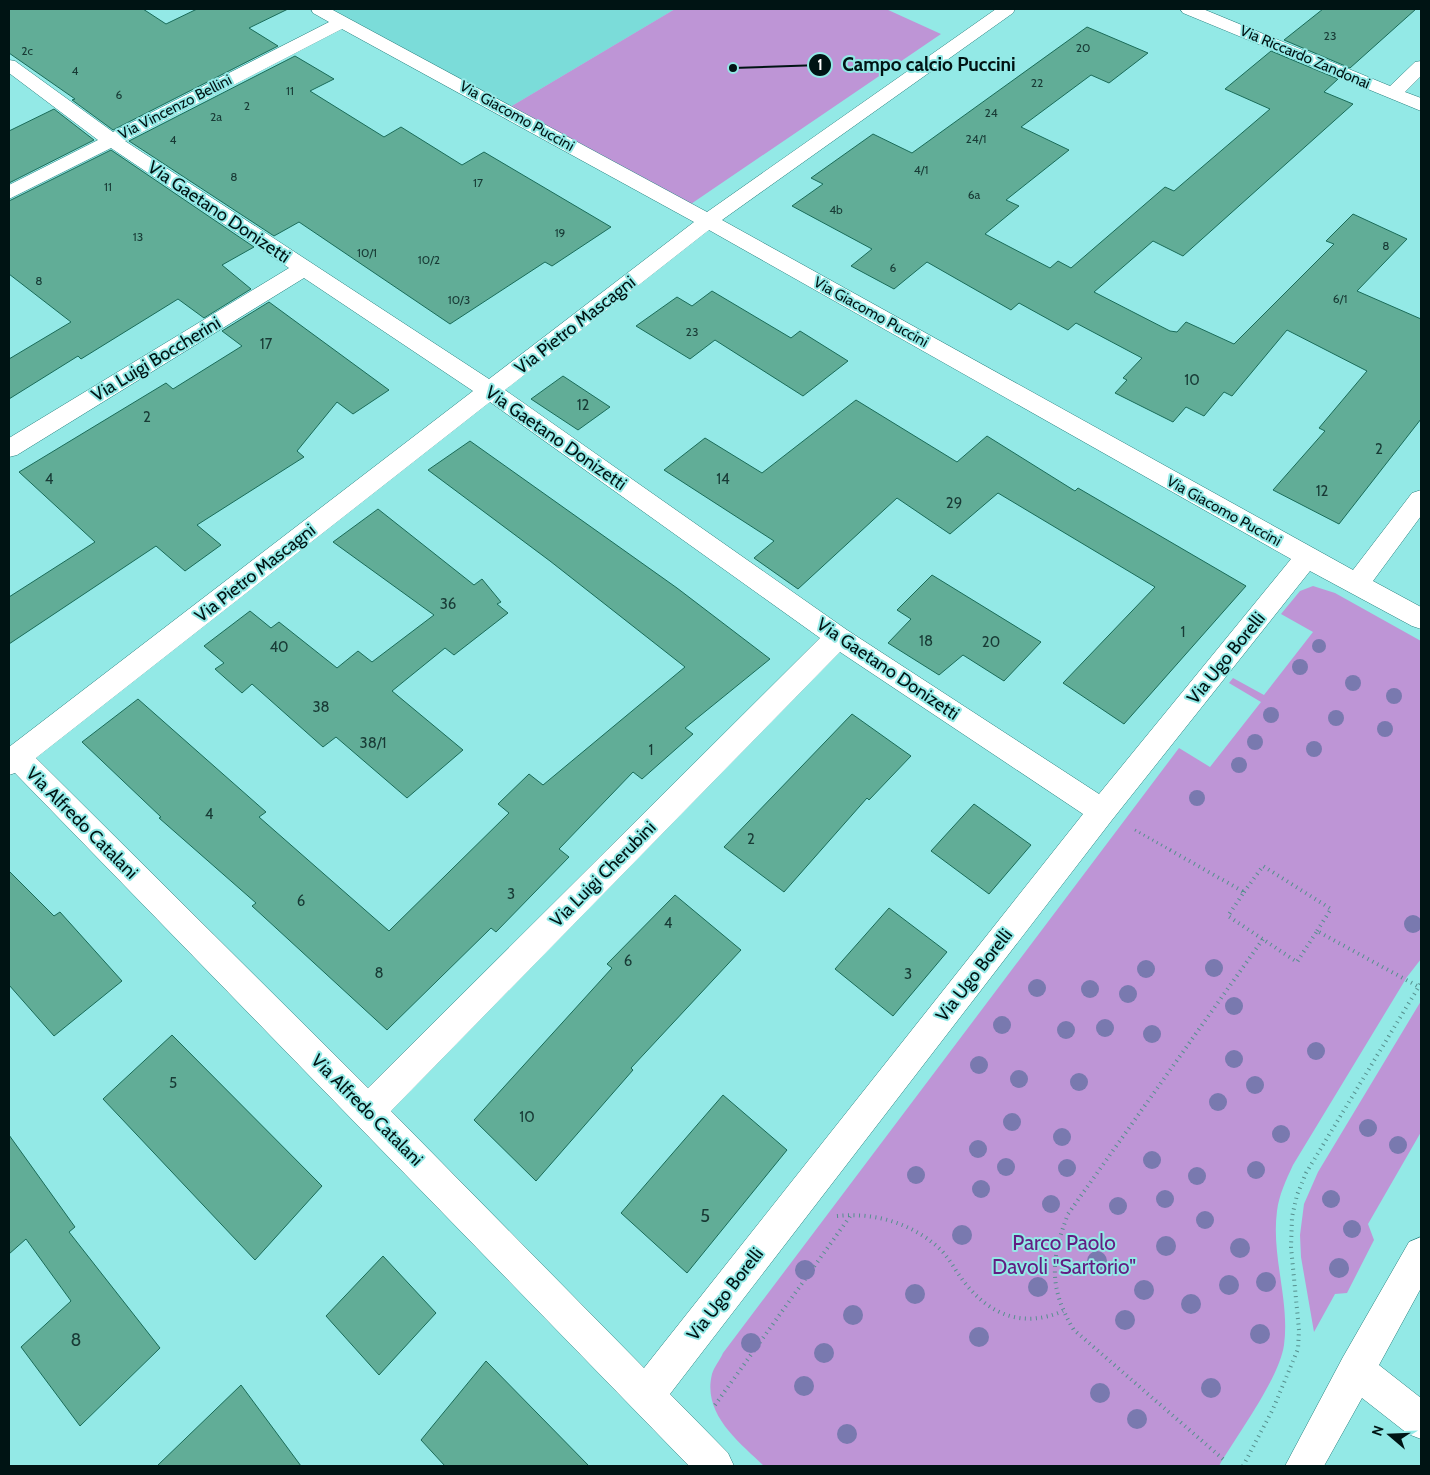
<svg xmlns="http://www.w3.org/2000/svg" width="1430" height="1475" viewBox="0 0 1430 1475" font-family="Cabin,sans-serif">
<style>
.built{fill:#7bdcd9}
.green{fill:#be95d6}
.building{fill:#61ad97;stroke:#1a6c59}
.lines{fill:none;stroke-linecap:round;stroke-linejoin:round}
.street-casing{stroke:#25807e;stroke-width:1}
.path-far1{stroke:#558f8d;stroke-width:3;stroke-dasharray:1 4;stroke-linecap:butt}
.path{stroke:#558f8d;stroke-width:4;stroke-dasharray:1 4.5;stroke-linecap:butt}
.street{fill:#fff;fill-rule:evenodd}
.tree{fill:#7979af}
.labels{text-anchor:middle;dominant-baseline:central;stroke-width:4;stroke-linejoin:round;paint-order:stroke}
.far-number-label{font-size:12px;fill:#183a35}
.far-street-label{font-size:15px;fill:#001414;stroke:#93e9e6}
.number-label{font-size:15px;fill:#183a35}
.street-label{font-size:18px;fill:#001414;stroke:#93e9e6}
.near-number-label{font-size:18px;fill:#183a35}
.near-park-label{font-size:21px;fill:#631d82;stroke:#93e9e6}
.leader{fill:none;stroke:#001414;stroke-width:2}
.callout-dot{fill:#001414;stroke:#93e9e6;stroke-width:2}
.mark-label{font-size:15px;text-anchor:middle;font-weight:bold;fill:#fff}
.callout-label{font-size:19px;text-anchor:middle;font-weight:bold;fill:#001414;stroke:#93e9e6;stroke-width:4;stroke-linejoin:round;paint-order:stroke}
</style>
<rect width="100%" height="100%" fill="#93e9e6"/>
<path class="built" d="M320,9h355l-170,101z"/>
<path class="green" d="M675,9h211l55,25 -256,174 -180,-98z
M1313,586l22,7 86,48v318l-14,18 -114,188c-7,15 -14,30 -16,46 -6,45 13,90 7,134 -5,34 -47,90 -65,121h-455c-25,-24 -62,-52 -52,-92 2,-7 8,-14 11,-21l456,-605 31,19 51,-65 -32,-19 4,-5 31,17 49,-63 -32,-18 19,-23z
M1421,1001v131l-53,92 6,16 -27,53 -12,1 -21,38 -13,-75 -1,-22 4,-31 14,-32z"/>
<path class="building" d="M9,9h134l23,15 31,-15h91l-39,19 29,18 -165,84 -41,-30 3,-1 -66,-46z
M1323,9h93l-66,59 -66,-28z
M1087,27l61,26 -39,30 -18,-8 -70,52 48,23 -63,50 13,6 -34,28 65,34 8,-7 13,7 94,-81 9,4 96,-82 -45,-20 46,-38 67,28 -14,13 29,12 -170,152 -30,-15 -59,51 76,39 7,1 9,-10 48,22 100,-100 -8,-3 27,-27 54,25 -50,52 64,28v100l-82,105 -66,-34 52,-59 -6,-3 48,-57 -80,-41 -55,66 -8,-4 -20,24 -18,-9 -13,15 -58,-29 12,-13 -4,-2 19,-20 -66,-35 -8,7 -49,-27 -8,7 -84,-48 -33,27 -43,-23 21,-17 -80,-43 31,-22 -12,-6 62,-44 39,19z
M295,56l39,23 -24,12 74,46 17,-10 61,38 22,-13 127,75 -59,39 -7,-4 -95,62 -151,-102 -25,14 -145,-95z
M54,109l40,31 -85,43v-52z
M111,150l143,97 -32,18 29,24 -47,29 -26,-19 -97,60 -3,-3 -69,43v-40l62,-37 -62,-48v-73z
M712,291l79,47 9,-7 48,30 -45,35 -88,-56 -25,19 -54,-33 41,-29 15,9z
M269,302l120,88 -36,24 -16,-12 -40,49 7,6 -107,68 24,20 -36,26 -29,-25 -147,98v-47l86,-55 -76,-70 147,-89 7,6 69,-43 -20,-15z
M563,376l47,31 -32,23 -47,-31z
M856,400l101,62 30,-26 88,55 3,-3 168,98 -122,138 -61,-41 92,-96 -157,-94 -48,41 -53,-36 -99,91 -44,-31 20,-17 -110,-71 41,-32 57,35z
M470,441l207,147 93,71 -85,69 8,6 -51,45 -9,-7 -74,77 10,8 -73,75 -5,-4 -104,102 -135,-124 4,-3 -97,-85 2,-1 -79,-75 56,-43 128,113 -7,5 130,114 120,-118 -11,-9 31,-30 14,11 142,-118 -135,-106 -122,-91z
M378,509l96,76 8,-6 19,23 -4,2 11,9 -54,42 -9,-7 -53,43 71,59 -56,48 -71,-61 -13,10 -71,-63 -10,9 -27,-24 9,-6 -20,-17 46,-35 21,17 8,-6 58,46 21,-17 14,11 62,-47 -101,-73z
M932,575l109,67 -37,39 -41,-26 -24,20 -51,-32 23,-24 -14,-9z
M852,714l59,42 -42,44 -2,-2 -83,94 -60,-45z
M974,804l57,41 -42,49 -58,-43z
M9,871l45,45 6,-4 62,69 -68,55 -45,-51z
M675,895l66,55 -110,118 2,2 -97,111 -62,-61 138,-152 -5,-4z
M889,908l58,44 -54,64 -58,-47z
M172,1035l150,151 -67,74 -152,-161z
M723,1095l64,55 -100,123 -66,-60z
M9,1135l66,92 -6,5 91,116 -80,78 -59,-79 50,-46 -45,-62 -17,15z
M383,1256l53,57 -57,62 -53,-59z
M486,1361l103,105h-144l-24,-26z
M241,1385l60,81h-144z"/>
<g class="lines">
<defs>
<path id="street" d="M311,9h20l376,203 289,-203h19l-2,4 -291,207 631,350 59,-77 9,-3v26l-48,65 48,26v22l-9,-3 -102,-55 -198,249 -442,574 58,59 6,13h-45l-674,-693 -6,2v-28l464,-356 -169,-113 -287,177 -8,2v-19l280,-170 -178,-120 -102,51v-14l89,-45 -89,-67v-13l6,1 98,71 216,-110 -16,-9zM342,29l352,193 -205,157 -364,-238zM709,230l582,329 -192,235 -252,-164 -342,-240zM490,402l330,236 -452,450 -332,-330zM840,652l243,162 -439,554 -253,-257z
M1180,9h23l187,77 25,-24 6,-1v15l-16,16 16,6v13l-238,-98z
M1421,1237v51l-42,77 42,33v41l-13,-5 -46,-36 -38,68h-39l58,-109 66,-115z"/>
</defs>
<use href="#street" class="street-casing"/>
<path class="path-far1" d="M1135,830l37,21"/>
<path class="path" d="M1170,850l74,42 -16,24 69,46 20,-31 104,57
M1244,892l19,-26 68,43 -14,22
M837,1216c37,-4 75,7 103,33 10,10 16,23 25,34 26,33 59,45 98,28
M715,1405l136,-190
M1223,1459l-149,-129c-26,-42 -23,-72 -6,-116l195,-275
M1243,1466l30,-57 25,-60 1,-19 -8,-83 1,-30 5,-22 9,-22 115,-190"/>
<use href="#street" class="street"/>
</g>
<g class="tree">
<circle cx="1319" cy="646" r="7"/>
<circle cx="1300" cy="667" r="8"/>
<circle cx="1353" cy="683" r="8"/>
<circle cx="1394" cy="696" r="8"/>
<circle cx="1271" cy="715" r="8"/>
<circle cx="1336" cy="718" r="8"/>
<circle cx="1385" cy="729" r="8"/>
<circle cx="1255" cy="742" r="8"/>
<circle cx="1314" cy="749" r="8"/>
<circle cx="1239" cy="765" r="8"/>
<circle cx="1197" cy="798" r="8"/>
<circle cx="1413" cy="924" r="9"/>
<circle cx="1214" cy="968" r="9"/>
<circle cx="1146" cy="969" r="9"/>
<circle cx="1037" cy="988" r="9"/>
<circle cx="1090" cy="989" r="9"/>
<circle cx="1128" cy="994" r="9"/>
<circle cx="1234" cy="1006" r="9"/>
<circle cx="1002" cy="1025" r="9"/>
<circle cx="1105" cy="1028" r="9"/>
<circle cx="1066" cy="1030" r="9"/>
<circle cx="1152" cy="1034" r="9"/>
<circle cx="1316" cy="1051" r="9"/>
<circle cx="1234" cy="1059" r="9"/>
<circle cx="979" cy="1065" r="9"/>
<circle cx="1019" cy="1079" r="9"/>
<circle cx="1079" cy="1082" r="9"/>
<circle cx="1255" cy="1085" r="9"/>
<circle cx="1218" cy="1102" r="9"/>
<circle cx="1012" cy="1122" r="9"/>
<circle cx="1368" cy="1128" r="9"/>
<circle cx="1281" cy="1134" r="9"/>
<circle cx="1062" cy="1137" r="9"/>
<circle cx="1398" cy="1145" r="9"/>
<circle cx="978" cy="1149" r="9"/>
<circle cx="1152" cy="1160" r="9"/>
<circle cx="1006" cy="1167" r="9"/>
<circle cx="1067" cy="1168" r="9"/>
<circle cx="1256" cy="1170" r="9"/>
<circle cx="916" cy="1175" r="9"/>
<circle cx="1197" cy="1176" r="9"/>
<circle cx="981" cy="1189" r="9"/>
<circle cx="1165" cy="1199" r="9"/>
<circle cx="1331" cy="1199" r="9"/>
<circle cx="1051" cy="1204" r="9"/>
<circle cx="1118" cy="1206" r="9"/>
<circle cx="1205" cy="1220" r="9"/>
<circle cx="1352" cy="1229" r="9"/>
<circle cx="962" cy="1235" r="10"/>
<circle cx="1166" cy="1246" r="10"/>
<circle cx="1240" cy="1248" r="10"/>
<circle cx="1097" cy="1261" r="10"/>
<circle cx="1339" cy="1268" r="10"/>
<circle cx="805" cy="1270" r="10"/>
<circle cx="1266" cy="1282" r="10"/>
<circle cx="1229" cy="1285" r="10"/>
<circle cx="1038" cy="1287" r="10"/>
<circle cx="1144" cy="1290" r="10"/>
<circle cx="915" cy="1294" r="10"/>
<circle cx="1191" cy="1304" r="10"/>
<circle cx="853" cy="1315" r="10"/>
<circle cx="1125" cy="1320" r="10"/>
<circle cx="1260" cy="1334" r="10"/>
<circle cx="979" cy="1337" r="10"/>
<circle cx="751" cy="1343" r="10"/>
<circle cx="824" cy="1353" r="10"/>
<circle cx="804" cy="1386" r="10"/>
<circle cx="1211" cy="1388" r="10"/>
<circle cx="1100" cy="1393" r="10"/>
<circle cx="1137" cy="1419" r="10"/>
<circle cx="847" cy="1434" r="10"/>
</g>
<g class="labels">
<g class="far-number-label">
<text x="1330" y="35">23</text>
<text x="1083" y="47">20</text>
<text x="27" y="50">2c</text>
<text x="75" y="70">4</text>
<text x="1037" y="82">22</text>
<text x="290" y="90">11</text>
<text x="119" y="94">6</text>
<text x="247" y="105">2</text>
<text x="991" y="112">24</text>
<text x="216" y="116">2a</text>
<text x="976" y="138">24/1</text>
<text x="173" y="139">4</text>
<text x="921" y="169">4/1</text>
<text x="234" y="176">8</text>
<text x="478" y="182">17</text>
<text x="108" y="186">11</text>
<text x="974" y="194">6a</text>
<text x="836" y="209">4b</text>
<text x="560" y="232">19</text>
<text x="138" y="236">13</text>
<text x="1386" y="245">8</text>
<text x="367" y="252">10/1</text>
<text x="429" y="259">10/2</text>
<text x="893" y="267">6</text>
<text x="39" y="280">8</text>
<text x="1340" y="298">6/1</text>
<text x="459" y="299">10/3</text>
<text x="692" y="331">23</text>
</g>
<g class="far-street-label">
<text transform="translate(1305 57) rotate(23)">Via Riccardo Zandonai</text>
<text transform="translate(175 107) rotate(-27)">Via Vincenzo Bellini</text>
<text transform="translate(517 116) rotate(29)">Via Giacomo Puccini</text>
<text transform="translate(871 312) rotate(29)">Via Giacomo Puccini</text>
<text transform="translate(1224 511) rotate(29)">Via Giacomo Puccini</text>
</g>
<g class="number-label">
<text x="266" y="344">17</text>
<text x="1192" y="380">10</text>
<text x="583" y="405">12</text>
<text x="147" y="417">2</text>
<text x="1379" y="449">2</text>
<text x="49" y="479">4</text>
<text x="723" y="479">14</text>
<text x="1322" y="491">12</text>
<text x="954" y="503">29</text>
<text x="448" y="604">36</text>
<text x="1183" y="632">1</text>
<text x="926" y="641">18</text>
<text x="991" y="642">20</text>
<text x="279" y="647">40</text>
<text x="321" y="707">38</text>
<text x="373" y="743">38/1</text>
<text x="651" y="750">1</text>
<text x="209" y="814">4</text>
<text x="751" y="839">2</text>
<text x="511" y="894">3</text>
<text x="301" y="901">6</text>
<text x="668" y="923">4</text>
<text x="628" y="961">6</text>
<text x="379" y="973">8</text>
<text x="908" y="974">3</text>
<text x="173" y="1083">5</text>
<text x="527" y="1117">10</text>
</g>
<g class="street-label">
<text transform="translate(219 212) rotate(34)">Via Gaetano Donizetti</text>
<text transform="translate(575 325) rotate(-38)">Via Pietro Mascagni</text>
<text transform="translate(156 359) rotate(-31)">Via Luigi Boccherini</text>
<text transform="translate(556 438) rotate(35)">Via Gaetano Donizetti</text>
<text transform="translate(255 573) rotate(-38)">Via Pietro Mascagni</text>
<text transform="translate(1226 658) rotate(-51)">Via Ugo Borelli</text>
<text transform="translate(888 669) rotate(34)">Via Gaetano Donizetti</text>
<text transform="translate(82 823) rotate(45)">Via Alfredo Catalani</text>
<text transform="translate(603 874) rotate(-45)">Via Luigi Cherubini</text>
<text transform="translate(974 975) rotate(-52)">Via Ugo Borelli</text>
<text transform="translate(367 1110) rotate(45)">Via Alfredo Catalani</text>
<text transform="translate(725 1294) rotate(-52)">Via Ugo Borelli</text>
</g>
<g class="near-number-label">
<text x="705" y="1216">5</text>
<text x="76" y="1340">8</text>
</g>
<g class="near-park-label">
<text x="1064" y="1242">Parco Paolo<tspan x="1064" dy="24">Davoli "Sartorio"</tspan></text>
</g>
</g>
<path class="leader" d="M733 68L820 65"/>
<g class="callout-dot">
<circle cx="733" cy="68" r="5"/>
<circle cx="820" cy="65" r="12"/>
</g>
<g class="mark-label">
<text x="820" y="70">1</text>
</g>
<g class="callout-label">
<text x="929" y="71">Campo calcio Puccini</text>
</g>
<rect width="1430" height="1475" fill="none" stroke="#001414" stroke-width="20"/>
<g transform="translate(1390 1435) rotate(289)" stroke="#93e9e6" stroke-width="4" paint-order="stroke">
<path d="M0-4L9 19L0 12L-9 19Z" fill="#001414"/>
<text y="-8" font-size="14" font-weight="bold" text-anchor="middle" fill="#001414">N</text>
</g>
</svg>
